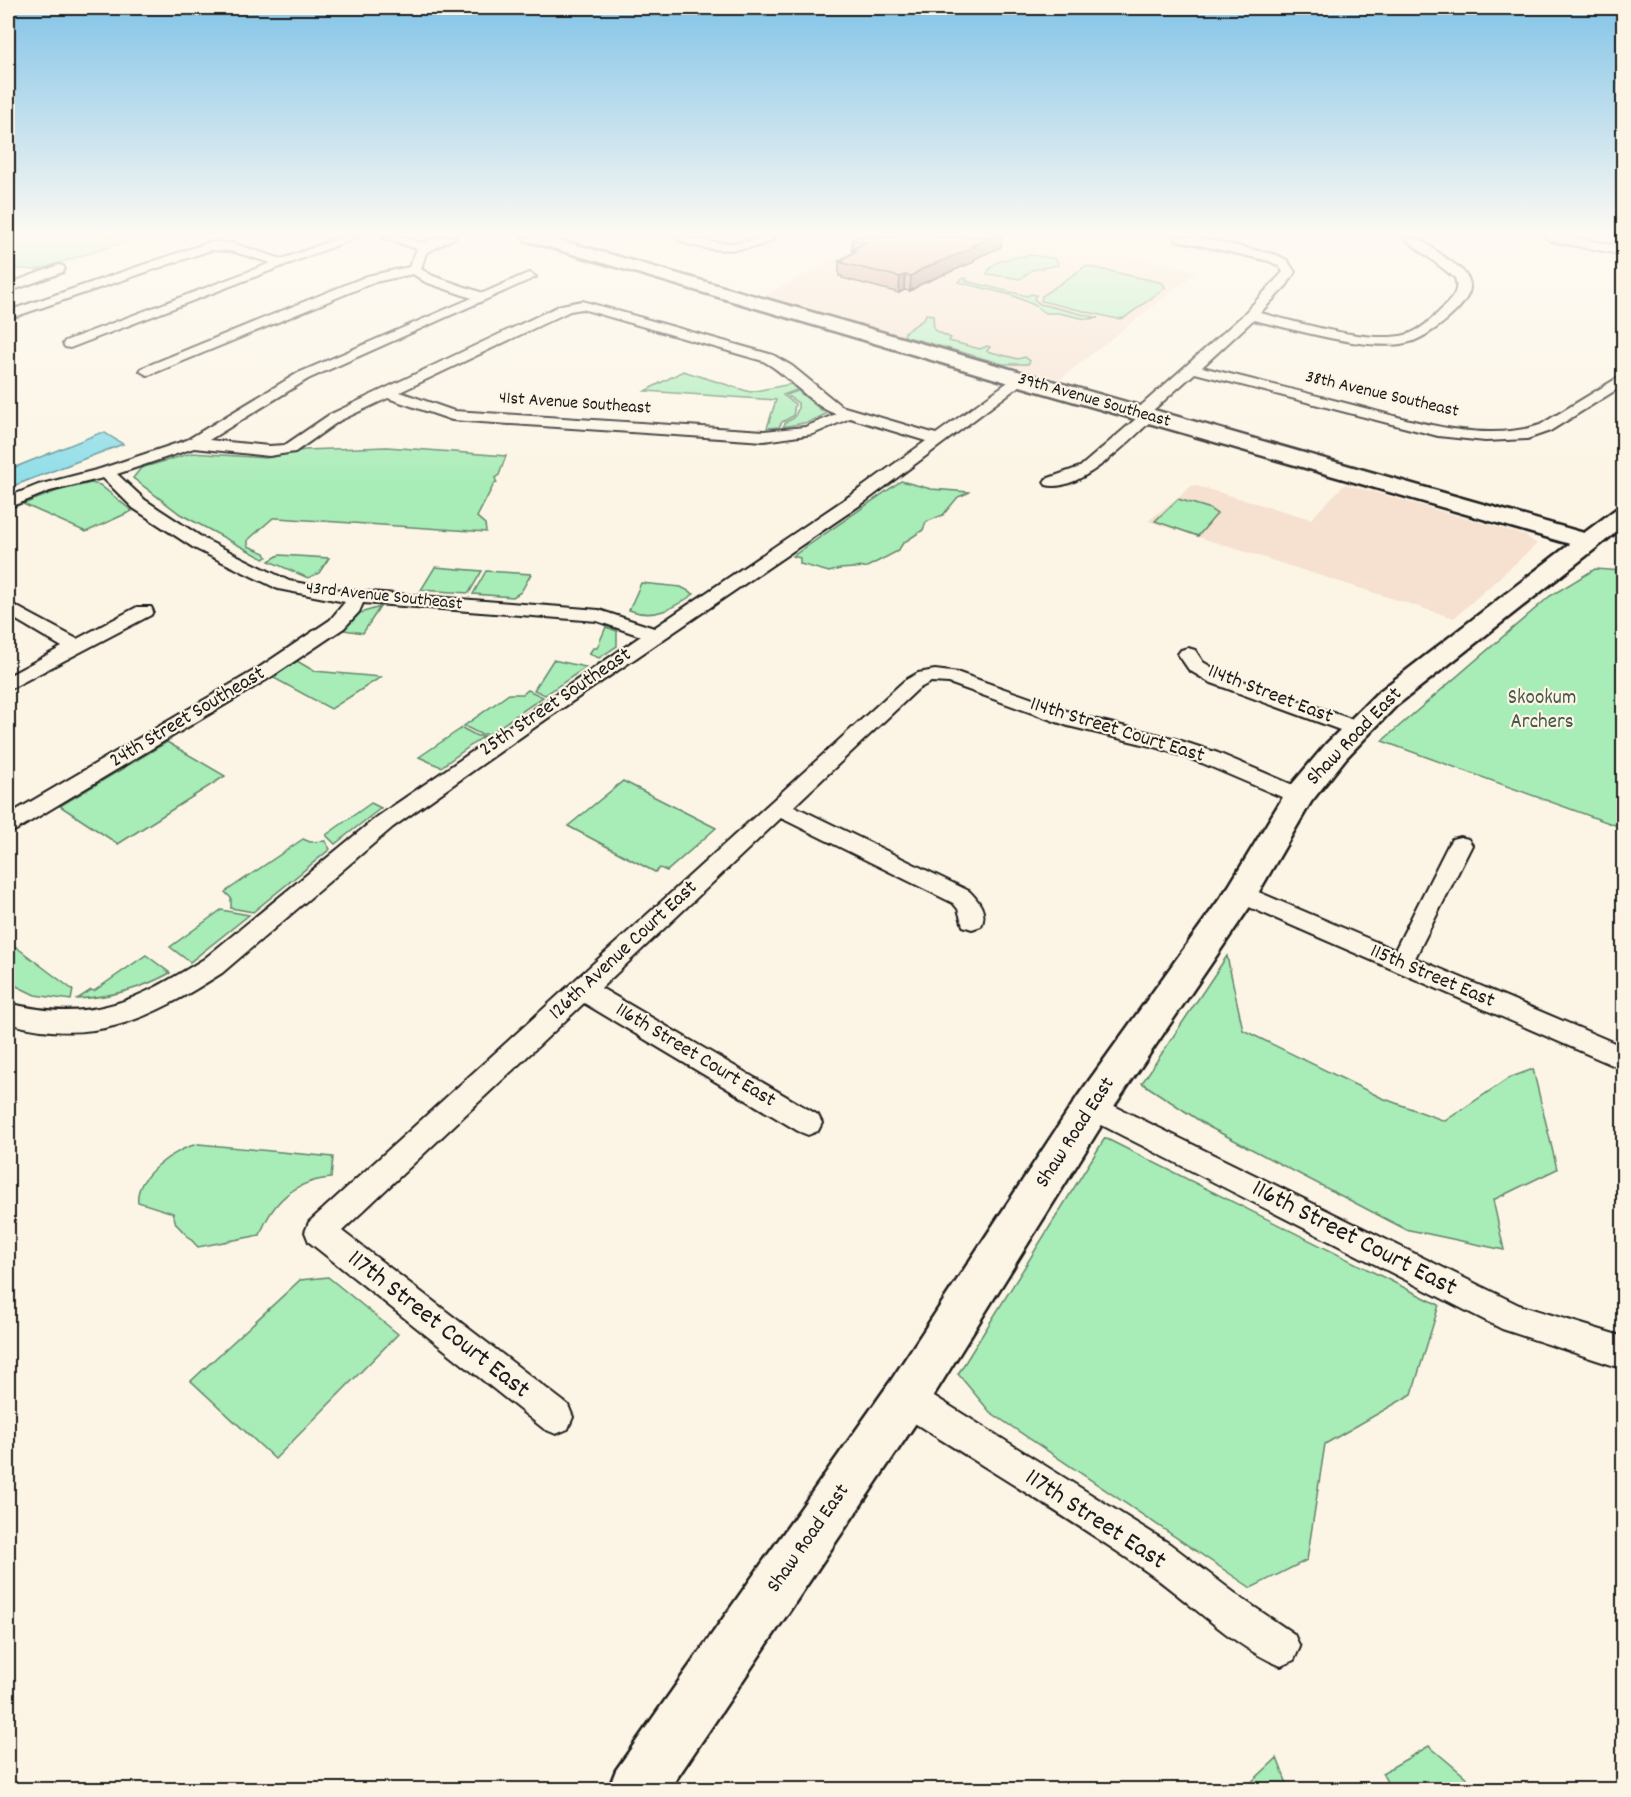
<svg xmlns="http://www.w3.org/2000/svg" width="1631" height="1797" viewBox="0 0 1631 1797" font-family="Dekko,sans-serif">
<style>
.built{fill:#f6e0d0}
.green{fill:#a8ecb7;stroke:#62846a;stroke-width:1.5}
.water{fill:#8cdde8;stroke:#5f9096;stroke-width:1.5}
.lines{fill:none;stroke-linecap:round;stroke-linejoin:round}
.minor-casing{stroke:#1c1c1c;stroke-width:4}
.secondary-casing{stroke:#1c1c1c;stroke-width:5}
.minor{fill:#fcf5e5;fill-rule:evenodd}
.secondary{fill:#fcf5e5;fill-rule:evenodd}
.wall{fill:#c79688;stroke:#1c1c1c;stroke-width:1.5}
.shaded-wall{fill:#a27a6f;stroke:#1c1c1c;stroke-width:1.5}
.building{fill:#e7af9e;stroke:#1c1c1c;stroke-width:1.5}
.labels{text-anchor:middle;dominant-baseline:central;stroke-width:4.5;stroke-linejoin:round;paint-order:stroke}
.far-street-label{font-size:18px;fill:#1c1c1c;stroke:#fcf5e5}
.street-label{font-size:21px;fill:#1c1c1c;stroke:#fcf5e5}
.park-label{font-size:21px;fill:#465a4a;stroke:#fcf5e5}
.near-street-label{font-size:26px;fill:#1c1c1c;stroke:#fcf5e5}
</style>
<rect width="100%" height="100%" fill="#fcf5e5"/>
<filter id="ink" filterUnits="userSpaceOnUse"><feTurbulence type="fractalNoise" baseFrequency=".0167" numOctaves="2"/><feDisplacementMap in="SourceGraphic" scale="12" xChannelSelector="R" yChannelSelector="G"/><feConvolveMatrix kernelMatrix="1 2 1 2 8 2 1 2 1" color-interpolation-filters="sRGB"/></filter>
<g filter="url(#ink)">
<path class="built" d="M872,237h176l150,34 -138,108 -299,-81z
M1345,484l180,51 12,9 -83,74 -306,-97 45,-36 118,34z"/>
<path class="green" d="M8,237h132l-103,33 -29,-2z
M1030,255l26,4 2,6 -26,5 -12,9 -33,-5c6,-17 28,-16 43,-19z
M1086,266l73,16 4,1 2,5 -41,30 -7,1 -76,-18 1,-5z
M964,278l3,1 -1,2 61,15 4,-2 5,1 -2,4 6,5 58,14 -12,1 -28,-6h-13l-11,-8 -23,-10 -53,-13z
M926,314l7,1 1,15 17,8 -2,3 31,8 7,-3 3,1 -3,4 31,8 7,-2 5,4 -2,3h-25l-99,-28 1,-4 19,-13z
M683,371l67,21 41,-8 6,6 -14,5 12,9 -2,12 -11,6 -3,5 -12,1 9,-28 -131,-9z
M798,391l28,23 -17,8 -26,5 3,-5 8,-4 4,-9v-6l-12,-8z
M387,447l119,9 -7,19 -4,3 2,5 -3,1 -17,33 8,7 1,8 -209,-14h-4l-25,22v6l17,7 2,4 -3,2 -84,-45 -47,-36 8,-10 51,-15 74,5 38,-8z
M901,481l30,8 39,3 -12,5 -15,18 -17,7 -3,8 -20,13 -5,8 -31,16 -27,2 -11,3 -29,-8v-6l-7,-2z
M91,483l9,2 32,26 -46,21 -63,-28 34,-13z
M1178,499l30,9 9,6 -19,22 -43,-15z
M279,555l50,3 -10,15 -11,5 -39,-17z
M435,567l47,4 -13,22 -48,-3z
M1595,569l28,2v257l-241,-87 168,-145z
M486,571l45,3 -10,18 -8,5 -40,-3z
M641,583l40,4 13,7c-21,14 -39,26 -65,16z
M380,607l-17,26 -19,-3 16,-17z
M606,627l11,4v15l-18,12 -10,-4 4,-6h4z
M553,660l33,7 -41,28 -11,-5z
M297,661l17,10 67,6 -50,32 -59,-32z
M528,690l15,7 -54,37h-9l-16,-8 45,-32h14z
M462,728l15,8h7l-43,31 -22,-10z
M167,742l58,34 -107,68 -58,-38z
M623,781l93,47 -49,43 -7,-3 -5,4 -87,-46z
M371,803l10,5 -46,36 -9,-9z
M303,839l7,3 15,-1 5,8 -77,63 -22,-4v-10l-6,-6z
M221,910l28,5 -59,47 -20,-15z
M8,941l65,49 -2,10 -36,-5 -27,-13z
M146,955l24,18c-29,16 -60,24 -93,26l14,-9 3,1z
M1227,956l16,74 139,68 63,23 64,-43 24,-9 24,100 -64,31 11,50 -99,-21 -196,-102 -67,-44z
M1105,1138l334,167 -27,89 -87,50 -18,116 -56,28 -261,-176 -32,-38z
M199,1144l134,13 -2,21c-37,3 -59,24 -71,57l-62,12 -22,-23 -3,-11 -35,-11c-4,-25 39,-55 61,-58z
M328,1277l70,57 -123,125 -84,-78 109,-101z
M1429,1746l51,43h-89l-9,-16z
M1277,1758l12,31h-45z"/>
<path class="water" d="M100,433h5l18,11 -115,44v-18z"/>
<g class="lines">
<defs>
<path id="minor" d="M341,237h17l-288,111 -5,-1 -2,-3 2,-3 206,-78 -40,-12 -20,-1 -203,69v-8l202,-69 22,1 50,16z
M381,237h20l23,6 14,-6h18l-30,16 -5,16 12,7 50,17 43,-19 4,-1 6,4 -228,102 -99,61 60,6 16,-1 44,-30 232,-110 21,-4 191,54 19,11 49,40 95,28 79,-57 5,-1 7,4 -161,121 -321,219 -152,107 -171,146c-72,46 -128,74 -214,50v-20c82,21 127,-1 196,-44l173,-142 264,-181 -44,-15 -234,-18 -4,9 -15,16 -73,49 -255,153 -8,3v-18l249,-146 73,-49 15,-18 -67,-13 -84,-41 -61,-40 -30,-30 -53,13 -42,17v-11l30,-12 62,-16 87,-29 111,-67 174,-75 -47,-16 -12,-8 -38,8 -223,92 -5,1 -7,-4 2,-3 225,-92 42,-9 8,-18zM582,309l181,52c26,13 47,45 73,53l-31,13 -41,4 -310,-20 -54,-19 170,-81zM388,398l64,22 312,21 49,-7 37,-16 76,23 -72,52 -200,135 -55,-18 -267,-21 -43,-8 -83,-41 -61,-40 -28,-26 77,-26 75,8 26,-4 44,-31z
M674,237c19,0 35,6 54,6 16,1 31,-6 48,-6 -20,18 -82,16 -102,0z
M1174,237h23l80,18 10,5 8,12 -8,13 -27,28c38,9 108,31 145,22 15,-4 26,-15 37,-26 9,-10 18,-17 13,-31l-52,-41c19,0 22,6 36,16 10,8 30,18 31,32 2,20 -43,53 -60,57 -39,11 -116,-13 -157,-22l-51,47c48,12 96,24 143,36 61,15 133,42 195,22l84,-51v11l-74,46 -23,8 -42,2 -47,-5 -243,-63 -44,39 5,4 -3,3c-23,21 -74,75 -107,66l-2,-3 2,-3 34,-12 57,-49 -5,-4 3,-3 106,-94 42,-45 -4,-6 -10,-5 -93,-21z
M1545,237h26l53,10v8l-73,-14z
M59,265l4,1 2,3 -2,3 -55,20v-8z
M8,602l69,37 60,-32h14l2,4 -2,4 -143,75v-14l54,-29 -54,-32z
M1188,648l7,2 8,12 20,12 142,50 3,5 -3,5 -7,2 -7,-2 -142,-52 -20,-12 -11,-16 3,-4z
M935,670l24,3 122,43 91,22 46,15 89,38 3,5 -3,5 -8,2 -8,-2 -89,-38 -43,-15 -91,-22 -119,-43 -18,-1 -13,7 -124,117 175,85c10,10 19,21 12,35l-9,3 -9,-3 -5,-17 -5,-6 -172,-85 -180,170 217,127 4,8 -4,8 -10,4 -10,-4 -214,-128 -242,228 226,174 5,12 -5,12 -12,5 -12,-5 -235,-187 -4,-10 4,-10 595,-541 14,-8z
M1460,837l8,2 4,6 -57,113 209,89v23l-391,-170 -4,-6 4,-6 8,-3 8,3 146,62 53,-105 4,-6z
M1092,1095l427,210 105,32v32l-122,-40 -420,-214 -4,-8 4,-8z
M906,1382l12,4 252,158 74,56 50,34 6,13 -6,13 -13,6c-51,-21 -92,-66 -138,-97 -81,-56 -166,-106 -249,-159l-5,-12 5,-12z"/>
<path id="secondary" d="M523,237h26l1035,296 32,-24 8,-2v19l-228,180 -50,52 -35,44 -58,100 -147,216 -184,296 -253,376h-61l8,-20 274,-388 188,-286 151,-210 59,-97 38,-45 50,-50 194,-150 -557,-160 -488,-144z"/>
</defs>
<use href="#minor" class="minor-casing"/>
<use href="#secondary" class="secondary-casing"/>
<use href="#minor" class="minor"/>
<use href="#secondary" class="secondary"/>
</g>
<path class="wall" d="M852,239l149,8 -27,12v3l-53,22 -11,7 -6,-1 -5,3 -57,-15v-2h-3v-15l13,-7z"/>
<path class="shaded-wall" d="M991,237h11l-1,10 -27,12v3l-53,22 -11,7 1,-15 11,-7z
M905,275l-1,15 -5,3 1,-16z"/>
<path class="building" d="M856,237h135l-20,9 4,1 -53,22 -11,7 -6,-1 -5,2 -58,-14 2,-1 -5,-1 17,-10 -4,-1 13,-8 -13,-3z"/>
</g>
<linearGradient id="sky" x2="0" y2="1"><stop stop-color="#83c4e8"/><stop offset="0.48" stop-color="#fefaf3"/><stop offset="1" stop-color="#fefaf3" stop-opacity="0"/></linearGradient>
<rect width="1631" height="489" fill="url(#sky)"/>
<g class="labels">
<g class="far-street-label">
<text transform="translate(1382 395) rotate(13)">38th Avenue Southeast</text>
<text transform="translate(1094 401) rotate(16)">39th Avenue Southeast</text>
<text transform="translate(575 404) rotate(4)">41st Avenue Southeast</text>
<text transform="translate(384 597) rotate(6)">43rd Avenue Southeast</text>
</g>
<g class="street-label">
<text transform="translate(1270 695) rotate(21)">114th Street East</text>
<text transform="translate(556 703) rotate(-34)">25th Street Southeast</text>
<text transform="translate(188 718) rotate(-31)">24th Street Southeast</text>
<text transform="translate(1117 731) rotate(17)">114th Street Court East</text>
<text transform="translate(1355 737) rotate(-46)">Shaw Road East</text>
<text transform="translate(624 951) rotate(-43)">126th Avenue Court East</text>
<text transform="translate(1432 977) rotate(23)">115th Street East</text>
<text transform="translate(695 1056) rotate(31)">116th Street Court East</text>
<text transform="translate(1076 1133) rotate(-57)">Shaw Road East</text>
<text transform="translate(809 1539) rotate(-55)">Shaw Road East</text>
</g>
<g class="park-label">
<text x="1542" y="699">Skookum<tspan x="1542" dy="24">Archers</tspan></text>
</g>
<g class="near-street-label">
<text transform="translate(1354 1239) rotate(27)">116th Street Court East</text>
<text transform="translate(438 1325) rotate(38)">117th Street Court East</text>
<text transform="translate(1095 1520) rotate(33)">117th Street East</text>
</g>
</g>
<rect width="1631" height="1797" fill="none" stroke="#fcf5e5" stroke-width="30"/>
<rect x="15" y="15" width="1601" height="1767" fill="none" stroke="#1c1c1c" stroke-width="2" filter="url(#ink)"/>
</svg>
